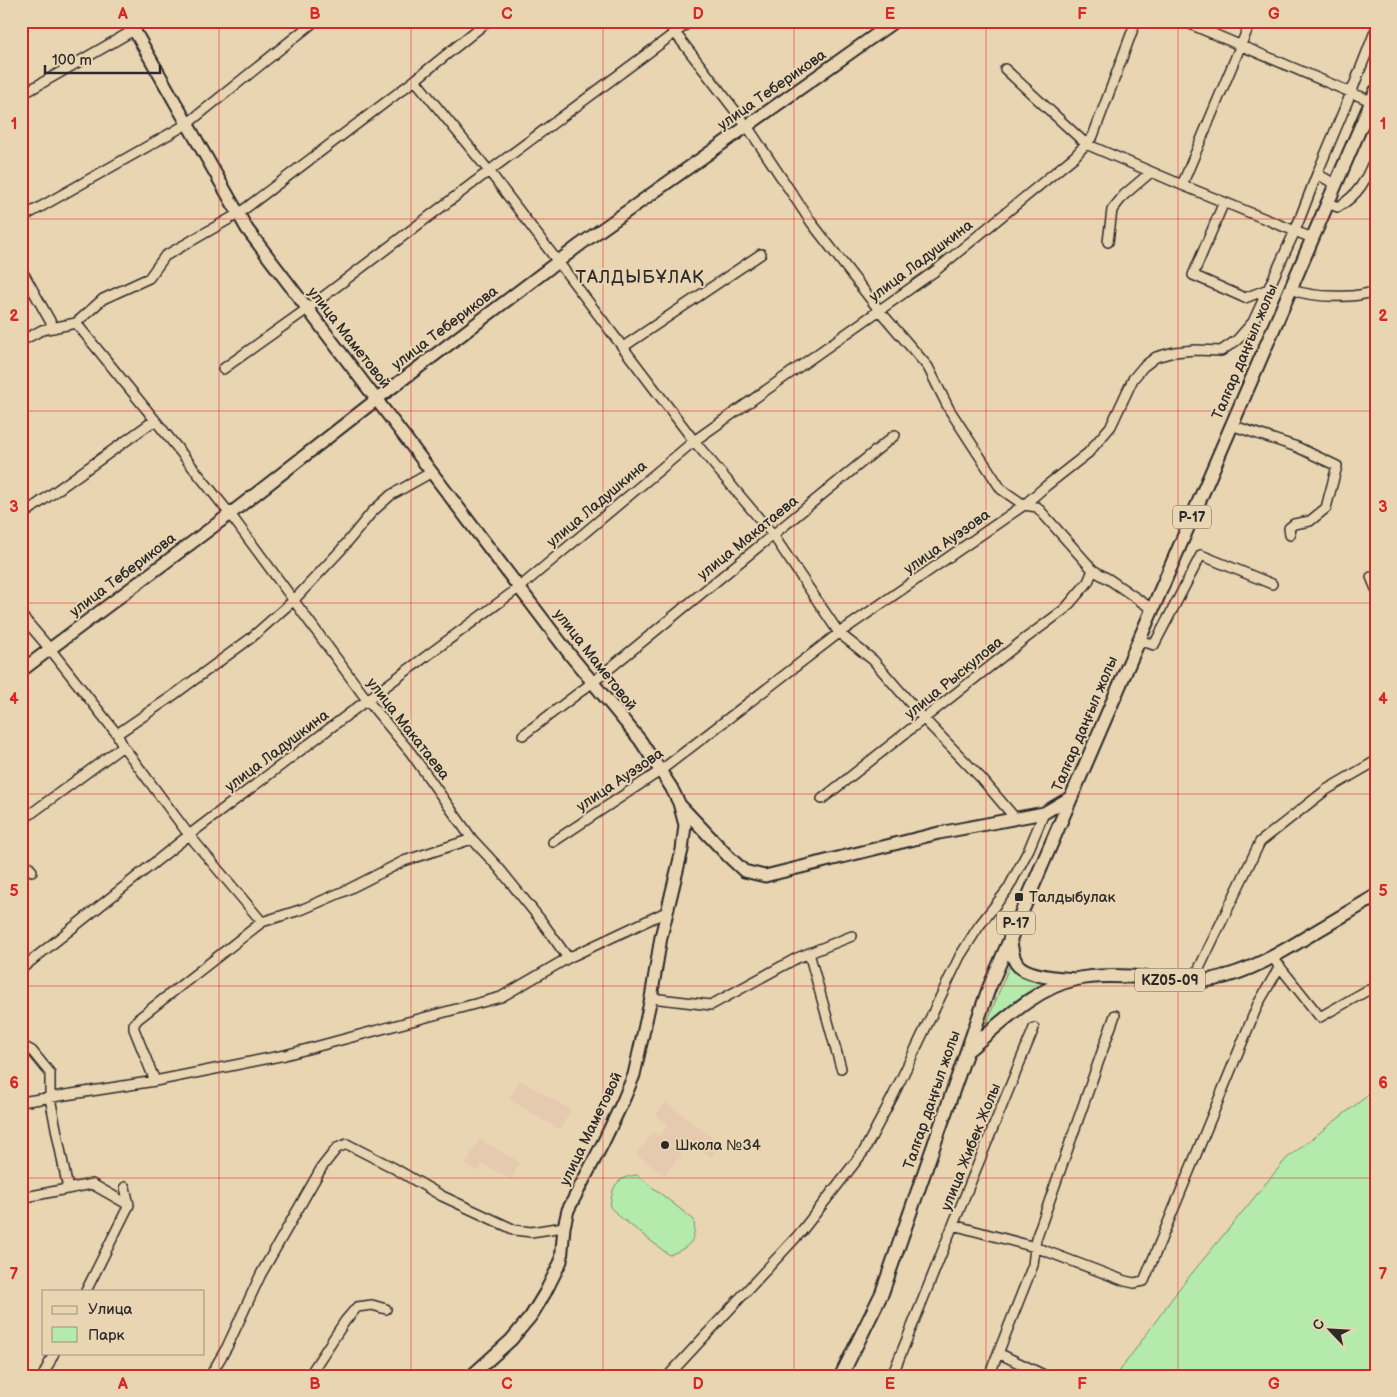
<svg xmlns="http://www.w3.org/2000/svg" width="1397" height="1397" viewBox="0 0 1397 1397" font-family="'Balsamiq Sans',sans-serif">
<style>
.built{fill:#e6cab0}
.green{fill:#b4eaac;stroke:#708a6c}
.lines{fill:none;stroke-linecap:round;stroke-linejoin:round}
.street-casing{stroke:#2b2b2b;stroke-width:12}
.secondary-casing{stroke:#2b2b2b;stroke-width:15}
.primary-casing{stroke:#2b2b2b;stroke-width:16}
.street{stroke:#ead5b3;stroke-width:9}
.secondary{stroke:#ead5b3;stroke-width:11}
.primary{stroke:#ead5b3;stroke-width:12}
.grid{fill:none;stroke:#d62828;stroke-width:1;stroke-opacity:0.55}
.poi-dot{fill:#2b2b2b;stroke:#ead5b3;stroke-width:2}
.labels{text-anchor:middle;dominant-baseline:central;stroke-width:4;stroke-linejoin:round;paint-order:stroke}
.shield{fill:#ead5b3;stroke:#645e54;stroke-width:1}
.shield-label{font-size:14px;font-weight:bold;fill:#2b2b2b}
.street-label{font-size:15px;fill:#2b2b2b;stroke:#ead5b3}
.poi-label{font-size:15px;fill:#2b2b2b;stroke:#ead5b3;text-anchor:start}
.quarter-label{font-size:18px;letter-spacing:1px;fill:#2b2b2b;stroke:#ead5b3}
.neatline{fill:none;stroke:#d62828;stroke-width:2}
.grid-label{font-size:16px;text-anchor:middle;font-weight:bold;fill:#d62828}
</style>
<rect width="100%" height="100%" fill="#ead5b3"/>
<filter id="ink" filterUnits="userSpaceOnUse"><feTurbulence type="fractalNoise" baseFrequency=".02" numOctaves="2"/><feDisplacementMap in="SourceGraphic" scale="10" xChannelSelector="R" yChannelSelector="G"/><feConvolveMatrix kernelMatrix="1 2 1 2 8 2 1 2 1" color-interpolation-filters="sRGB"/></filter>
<g filter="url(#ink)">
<path class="built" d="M520,1080l51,30 -11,20 -52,-31z
M666,1102l55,42 -10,13 -24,-17 -9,10 4,4 -17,22 -29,-22 17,-22 6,4 9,-11 -12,-10z
M479,1139l41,23 -9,18 -28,-16 -5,8 -13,-7z"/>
<path class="green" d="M1010,964l11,13 22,6 -50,38 -13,15 8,-16z
M1376,1089v287h-260l63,-87 107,-130z
M637,1175l57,45c2,22 -4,27 -25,35l-50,-39 -9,-9c2,-20 6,-30 27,-32z"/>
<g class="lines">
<defs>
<path id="street" d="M666,21l81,105 64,96 68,88 49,57 21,42 52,80 23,16 13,2 56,63 17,10 42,29
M1183,21l188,80
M1005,69l81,75 96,41 130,53
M415,80l74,91 205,270 79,94 66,98 34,27 51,59 57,59 34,40
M21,95l113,-65
M1317,174l18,10
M1182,185l69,-164
M1224,202l-31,73 52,23 23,-9
M1327,203l11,4c22,-13 28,-28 38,-51
M21,218l166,-94 128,-103
M1108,242l4,-32 12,-15 27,-23
M21,269l33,59
M1290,289c18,7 39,8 59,7 8,0 18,-3 27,-4
M76,323l27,-24 46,-21 16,-22 73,-42 177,-134 73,-59
M21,341l21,-11 34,-7 79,97
M623,347l138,-93
M223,369l84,-60 182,-138 202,-150
M1231,425l66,22 40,19 -11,42 -16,13 -16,3 -5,4 1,7
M21,516l134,-96 75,94 137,186 44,53 61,86 26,28 42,52 28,39
M1371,577l5,12
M21,615l29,34 67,85 6,12 66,89 73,87
M1139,640l15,5 47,-90 71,29
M117,734l54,-37 80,-59 43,-38 46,-49 32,-39 19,-17 41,-23
M523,735l70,-53 302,-247
M822,799l204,-161 39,-29 23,-27 5,-12
M21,821l102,-75
M553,842l107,-71 179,-138 185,-128 22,-19 42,-33 23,-27 22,-47 10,-12 13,-10 18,-5 21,-2 26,1 16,-11 16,-18 42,-91 22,-57 34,-81 25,-64
M21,858l11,13
M809,953l32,115
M1276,962l44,55 48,-27
M21,969l168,-134 178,-135 153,-113 174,-146 241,-170 140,-115 18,-20 43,-115
M1193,981l67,-139 66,-52 50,-29
M651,998l60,7 86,-47 55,-22
M1034,1028l-81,197 82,22 90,34 9,2 10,-2 114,-277 22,-38
M21,1045l11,6 18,22v25l18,91
M155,1081l-21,-52v-5l4,-5 124,-97 41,-13 44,-19 57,-29 68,-22
M21,1102l134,-21 130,-26 216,-58 67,-39 100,-47
M21,1198l71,-14 37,21
M86,1291l43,-86 -4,-18
M998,1353l48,23
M43,1376l11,-23
M210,1376l17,-29 34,-73 61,-107 15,-19 10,-4 45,23 50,29 73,34 16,2 33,-5
M309,1376l36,-55 12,-14 15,-2 14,4
M668,1376l133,-144 63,-81 29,-55 67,-140 19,-30 29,-37 21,-40 15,-36
M892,1376l61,-151
M989,1376l44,-111 3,-26 79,-224"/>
<path id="secondary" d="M129,21l118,208 324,427 69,84 31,47 8,16 6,22 -3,25 -21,87 -10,61 -17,77 -11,26 -20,42 -35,67 -4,17 -3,34 -16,32 -14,23 -20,24 -40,36
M21,671l29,-22 180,-135 147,-115 204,-155 314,-223
M680,805l48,51 16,15 21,5 174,-43 105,-20 27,-16"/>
<path id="primary" d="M1010,937c1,10 2,20 7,27 9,12 40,14 54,15
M967,1051c32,-26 68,-64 110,-72 20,-4 41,-3 61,-2 25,1 51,8 76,2 35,-7 65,-25 96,-44 22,-13 44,-26 66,-39
M841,1376l41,-83 107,-305 387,-897"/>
</defs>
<use href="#street" class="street-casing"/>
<use href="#secondary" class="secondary-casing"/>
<use href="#primary" class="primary-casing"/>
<use href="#street" class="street"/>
<use href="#secondary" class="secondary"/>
<use href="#primary" class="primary"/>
</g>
</g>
<path class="grid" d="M219,21v1355M411,21v1355M603,21v1355M794,21v1355M986,21v1355M1178,21v1355M21,219h1355M21,411h1355M21,603h1355M21,794h1355M21,986h1355M21,1178h1355"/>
<g class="poi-dot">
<rect x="1014" y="892" width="10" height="10" rx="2.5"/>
<circle cx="665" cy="1145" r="5"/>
</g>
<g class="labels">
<g class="shield">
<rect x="1173" y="505.5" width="38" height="23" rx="4"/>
<rect x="997" y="911.5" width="38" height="23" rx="4"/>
<rect x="1135" y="968.5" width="70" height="23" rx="4"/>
</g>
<g class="shield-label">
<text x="1192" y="517">P-17</text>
<text x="1016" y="923">P-17</text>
<text x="1170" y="980">KZ05-09</text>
</g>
<g class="street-label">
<text transform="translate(772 90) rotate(-35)">улица Теберикова</text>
<text transform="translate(921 261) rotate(-37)">улица Ладушкина</text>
<text transform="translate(445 328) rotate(-37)">улица Теберикова</text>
<text transform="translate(349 338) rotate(52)">улица Маметовой</text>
<text transform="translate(1245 352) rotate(-67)">Талғар даңғыл жолы</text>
<text transform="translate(597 504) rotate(-40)">улица Ладушкина</text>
<text transform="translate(748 538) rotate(-39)">улица Макатаева</text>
<text transform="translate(947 542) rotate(-35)">улица Ауэзова</text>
<text transform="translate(123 575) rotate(-37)">улица Теберикова</text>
<text transform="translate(595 660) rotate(52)">улица Маметовой</text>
<text transform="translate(954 678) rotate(-39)">улица Рыскулова</text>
<text transform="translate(1085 724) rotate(-67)">Талғар даңғыл жолы</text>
<text transform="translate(408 729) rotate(52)">улица Макатаева</text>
<text transform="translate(277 751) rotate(-37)">улица Ладушкина</text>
<text transform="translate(620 780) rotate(-34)">улица Ауэзова</text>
<text transform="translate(932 1100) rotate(-71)">Талғар даңғыл жолы</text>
<text transform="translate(591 1129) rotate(-64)">улица Маметовой</text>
<text transform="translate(971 1147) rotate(-68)">улица Жибек Жолы</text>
</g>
<g class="poi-label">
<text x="1029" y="897">Талдыбулак</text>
<text x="675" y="1145">Школа №34</text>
</g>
<g class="quarter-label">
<text x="640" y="277">ТАЛДЫБҰЛАҚ</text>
</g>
</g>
<rect width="1397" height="1397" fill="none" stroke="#ead5b3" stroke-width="55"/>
<rect x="42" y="1290" width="162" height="65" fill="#ead5b3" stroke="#9e917d"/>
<rect x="52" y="1306" width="25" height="8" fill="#ead5b3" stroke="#9e917d"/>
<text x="88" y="1314" font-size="15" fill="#2b2b2b">Улица</text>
<rect x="52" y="1327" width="25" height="15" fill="#b4eaac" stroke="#9e917d"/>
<text x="88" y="1340" font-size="15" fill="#2b2b2b">Парк</text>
<g transform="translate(1330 1330) rotate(295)" stroke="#ead5b3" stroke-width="4" paint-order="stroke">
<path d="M0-4L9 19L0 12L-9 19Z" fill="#2b2b2b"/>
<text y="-8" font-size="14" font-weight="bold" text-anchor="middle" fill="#2b2b2b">С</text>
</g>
<path d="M45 65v8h115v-8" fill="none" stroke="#2b2b2b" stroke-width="2.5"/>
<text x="52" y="65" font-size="15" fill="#2b2b2b" stroke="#ead5b3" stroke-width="4" paint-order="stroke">100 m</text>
<rect x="28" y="28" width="1342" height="1342" class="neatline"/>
<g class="grid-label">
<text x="123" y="19">A</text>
<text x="315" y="19">B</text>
<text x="507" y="19">C</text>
<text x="698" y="19">D</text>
<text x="890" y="19">E</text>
<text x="1082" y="19">F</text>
<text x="1274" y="19">G</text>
<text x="14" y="129">1</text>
<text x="1383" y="129">1</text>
<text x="14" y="321">2</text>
<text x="1383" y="321">2</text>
<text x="14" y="512">3</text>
<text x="1383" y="512">3</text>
<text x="14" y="704">4</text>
<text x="1383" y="704">4</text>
<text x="14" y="896">5</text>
<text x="1383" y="896">5</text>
<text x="14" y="1088">6</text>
<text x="1383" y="1088">6</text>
<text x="14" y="1279">7</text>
<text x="1383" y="1279">7</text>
<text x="123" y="1389">A</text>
<text x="315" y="1389">B</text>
<text x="507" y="1389">C</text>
<text x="698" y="1389">D</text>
<text x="890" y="1389">E</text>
<text x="1082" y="1389">F</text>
<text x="1274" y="1389">G</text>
</g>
</svg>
